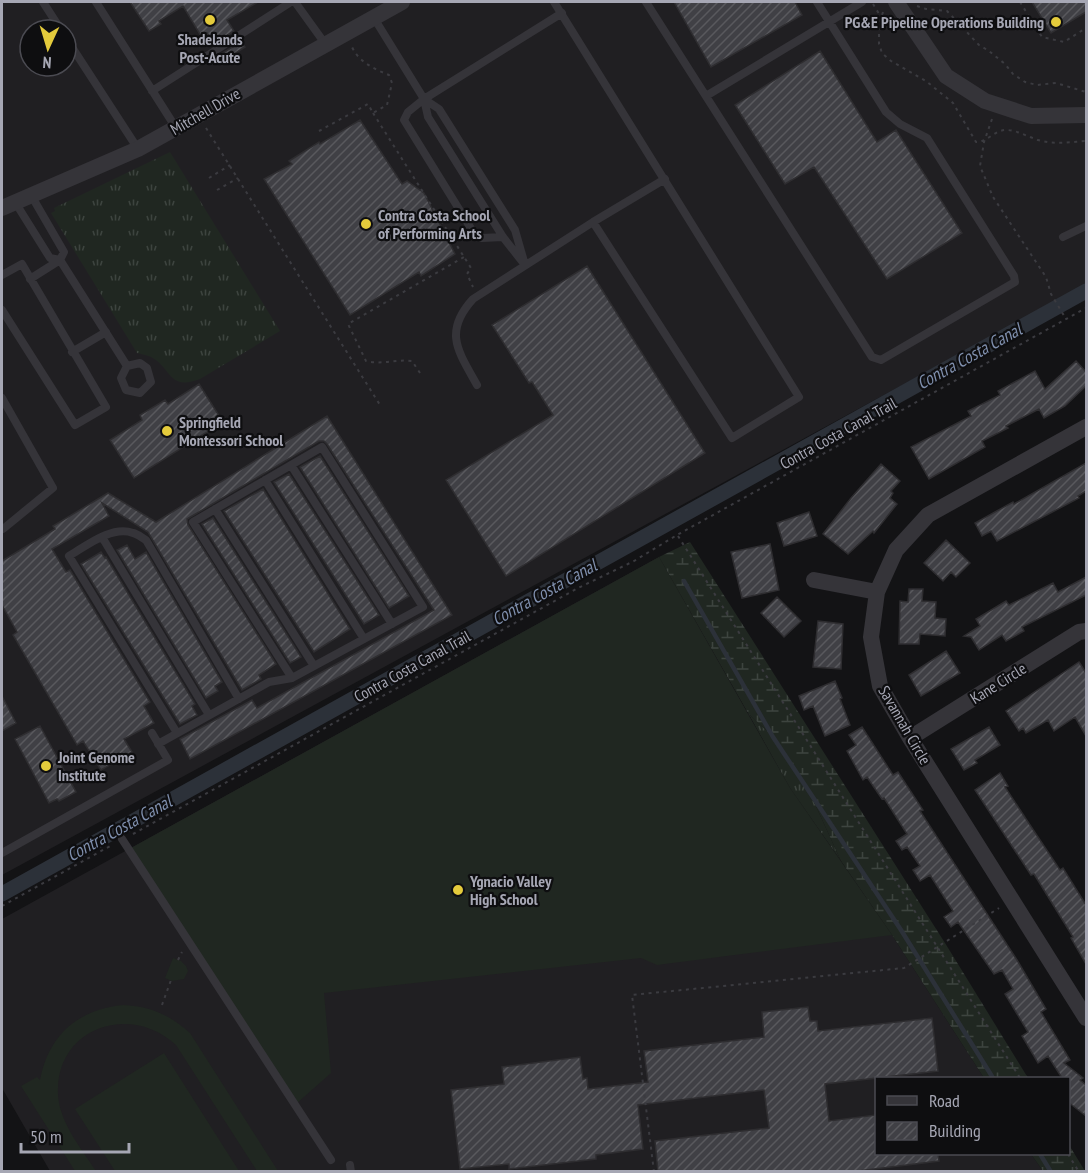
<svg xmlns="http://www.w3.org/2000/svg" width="1088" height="1173" viewBox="0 0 1088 1173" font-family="'PT Sans Narrow',sans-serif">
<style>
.built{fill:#201f22;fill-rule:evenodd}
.grass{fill:url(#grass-tufts)}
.wetland{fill:url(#wetland-marsh)}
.pitch{fill:#202721}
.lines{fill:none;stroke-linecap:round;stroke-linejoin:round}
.stream{stroke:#2c3139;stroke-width:4.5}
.canal{stroke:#2c3139;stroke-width:15}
.building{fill:url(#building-hatch);stroke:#2e2d30;stroke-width:1.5}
.path{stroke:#3b3b40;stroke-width:2;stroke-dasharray:3 4.5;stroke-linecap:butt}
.service{stroke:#353439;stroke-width:8}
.minor{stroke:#353439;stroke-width:16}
.poi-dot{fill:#e4cb3c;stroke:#0e0e10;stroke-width:2}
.labels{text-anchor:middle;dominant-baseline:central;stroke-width:4.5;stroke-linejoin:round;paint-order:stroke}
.poi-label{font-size:16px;font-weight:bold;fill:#a6a7b4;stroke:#0e0e10;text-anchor:start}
.street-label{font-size:16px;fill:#a6a7b4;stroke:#0e0e10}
.water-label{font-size:18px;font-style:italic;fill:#7f8fad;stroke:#0e0e10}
</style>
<defs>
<pattern id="grass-tufts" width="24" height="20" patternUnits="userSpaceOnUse" patternTransform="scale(1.5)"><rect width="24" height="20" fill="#202721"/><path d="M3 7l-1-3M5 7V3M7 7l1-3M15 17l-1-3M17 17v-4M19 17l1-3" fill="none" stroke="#3d443f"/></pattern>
<pattern id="wetland-marsh" width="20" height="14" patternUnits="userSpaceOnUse" patternTransform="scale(1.5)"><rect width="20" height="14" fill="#202721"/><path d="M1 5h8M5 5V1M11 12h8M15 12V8" fill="none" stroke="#3d443f"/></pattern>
<pattern id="building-hatch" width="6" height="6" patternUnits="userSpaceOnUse" patternTransform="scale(1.5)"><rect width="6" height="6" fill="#404045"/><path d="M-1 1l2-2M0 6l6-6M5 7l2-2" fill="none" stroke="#59595d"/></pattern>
</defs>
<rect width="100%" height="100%" fill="#131315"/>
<path class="built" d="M2,2h1084v283l-1084,590zM30,30h36v36h-36z
M659,557l131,231 102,147 92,143h-108v76h155l12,17h-993l-48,-83v-169z"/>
<path class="grass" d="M170,152l110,179 -80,48c-32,12 -28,-11 -49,-22 -4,-2 -10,-3 -14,-4l-86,-140 4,-2 -1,-3z
M748,713l25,24 36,54 32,70 -51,-73z"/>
<path class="wetland" d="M690,542l255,401 83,135h-44l-92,-143 -51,-74 -32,-70 -36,-54 -25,-24 -89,-156z
M1069,1145l16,26h-42l-12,-17h37z"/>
<path class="pitch" d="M659,557l131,231 102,147 -235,30 -16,-7 -317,35 7,80 -35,31 -165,-256z
M173,958l8,3 5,5 2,5 -4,8 -12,2 -7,-3z
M123,1005c27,1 47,10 67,28l88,138h-21l-81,-126c-46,-43 -121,-17 -118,49 1,28 23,54 38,77h-21l-54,-85 16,-9 3,3c9,-45 37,-70 83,-75z
M164,1053l75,118h-124l-40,-62z"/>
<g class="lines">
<path class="stream" d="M684,581l89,156 128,193 92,148
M1040,1154l11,18"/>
<path class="canal" d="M2,894l1084,-603"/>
</g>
<path class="building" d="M130,2h128l-31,18 7,11 -20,13 -7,-11 -6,3 -18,-30 -24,15 2,3 -12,7z
M674,2h121l7,13 -91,52z
M1032,2h54v10l-35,21z
M241,42l4,5 -20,13 -4,-6z
M820,51l57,91 19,-12 66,103 -75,46 -73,-112 -29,17 -50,-79z
M360,120l42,64 5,-3 17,12 31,61 -34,22 -2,-4 -69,43 -86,-136 28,-15 -3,-3 30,-19 1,2z
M587,266l118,187 -199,123 -60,-96 107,-65 -21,-33 -3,1 -37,-58z
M1076,361l10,11v14l-21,20 -21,12 -5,-9 -33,17 2,2 -26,13 3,6 -56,32 -18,-32 60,-31 -3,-5 32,-16 -2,-4 37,-20 10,18z
M199,384l24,38 -89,56 -24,-38 32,-20 -2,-5 25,-15 3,4z
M327,416l125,199 -262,144 -10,-20 72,-39 5,8 177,-98 -107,-166 -3,-3h-5l-132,78 1,6 88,139 -17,11 2,4 -19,11 -94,-158 -46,-29 7,13 -57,33 14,23 4,-2 80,132 -6,4 10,17 -30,16 8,13 -31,18 -18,-29 -6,4 -64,-110 4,-3 -15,-27v-44l53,-32 -2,-3 55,-33 48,29z
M320,456l89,140 -20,12 -89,-141z
M1086,463v28l-8,5 1,2 -82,43 -6,-10 -9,5 -7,-13 38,-21 1,2z
M881,464l19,17 -9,10 2,2 -3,5 7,6 -23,29 -1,-2 -25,23 -25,-20 28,-36z
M289,474l90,141 -15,9 -90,-142z
M263,489l87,140 -36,23 -90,-141z
M809,512l8,24 -33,10 -7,-23z
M213,518l88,139 -11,6 -88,-139z
M946,540l24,23 -14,14 -5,-5 -8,9 -19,-18z
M770,544l9,46 -37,8 -11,-46z
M127,545l8,14 11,-7 76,130 -7,4 3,5 -12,7 -89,-148z
M101,552l4,6 1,-1 89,147 -3,2 5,9 -17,9 -99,-160z
M1086,577v18l-64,32 2,4 -18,10 -4,-6 -23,15 -8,-13 -7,-1 16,-10 -4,-7 30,-18 3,4 44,-22 5,9z
M909,589h14l-1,12 14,1 -1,16 11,1 -1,17 -25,-2 -1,10h-20l1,-43 8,1z
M777,597l24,24 -17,16 -23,-24z
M818,621l25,3 -2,45 -28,-2z
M946,651l14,22 -39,23 -12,-21z
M1079,662l7,11v63l-11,-19 -21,14 -6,-11 -22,13 -3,-5 -4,3 -13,-20z
M835,681l7,17 -2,1 10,26 -25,11 -12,-30 -9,4 -5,-14z
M2,696l14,27 -14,8z
M40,726l36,66 -17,9 -2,-2 -8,4 -34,-64z
M862,727l31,48 5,-3 25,38 -3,1 97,149 29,49 -5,3 29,48 -6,3 19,15 -3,2 6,5v31l-18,-14v-24h-6l-14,-22 -10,7 -16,-27 6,-4 -23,-38 8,-5 -11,-19 -8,4 -36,-52 -7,5 -7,-10 9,-6 -23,-36 -10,6 -7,-11 7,-4 -13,-19 -5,3 -6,-9 11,-7 -23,-36 -2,1 -15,-22 -4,3 -16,-29 9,-6 -7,-10z
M989,727l11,18 -25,15 2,3 -13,7 -13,-21z
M1000,773l8,13 -3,1 23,35 32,48 3,-2 23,37v59l-15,-26 2,-1 -39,-63 -3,1 -56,-85z
M808,1007l2,14h7l1,10 114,-13 6,53 -113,13 4,37 47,-6v39h62l1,7 -89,11h-192l-3,-31 114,-13 -5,-38 -126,15 5,44 -47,6v4l-87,10v-5l-49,5 -9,-79 53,-6 -2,-17 78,-10 3,22 4,-1 1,11 60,-7 -4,-31 120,-14 -2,-25z"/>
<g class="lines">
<path class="path" d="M1020,2l22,35 22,5 22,-14
M873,4l8,13
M917,6l9,3 21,2 32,34 10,6 16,13 8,10 12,8 12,3 19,-2 30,9
M883,12l-4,13v19l3,9 9,8 35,20 27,22 23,39c12,0 18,-12 30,-12 11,0 22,7 32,10 16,5 32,2 48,1
M373,113l98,155 -4,6 6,13
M992,119l-8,23 -4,24 13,31 53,80 5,17 15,25
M206,128l174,277
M319,131l49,-27 5,9 14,-8 5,-22 -3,-8c-15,-6 -30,-13 -37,-28
M209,178l21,-13
M217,190l21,-12
M420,373l-8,-12c-16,-2 -30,4 -46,0l-18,-37 116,-67
M678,536l342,542
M133,834l445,-246 56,-27 43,-26 409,-227
M2,906l110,-61
M178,960l4,-8
M162,1005l9,-25
M1068,1154l11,18
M654,1172l-22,-177 272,-27 95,-60"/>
<path class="service" d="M43,2l18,28
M96,2l80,126
M295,2l31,43
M554,2l245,395 -67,41 -139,-216
M646,2l226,355 9,3 134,-78 -1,-6 -87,-138 -27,-14 -14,-12 -69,-110
M374,18l50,81 138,-86
M66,38l72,111
M152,91l139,-89
M706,96l156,-94
M424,99l15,10 76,121 10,35 -22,-28 -75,-120z
M424,99l-16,13 -4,8 71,115 7,3 21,-1
M15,202l35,56 10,2 4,-8 -33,-57
M1063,237l23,-11
M2,275l20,-11 84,143 -31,18 -73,-115
M30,279l30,-19 67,106
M72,352l34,-20
M140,363l7,5 4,14 -11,11 -14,-3 -5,-12 6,-12z
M477,385c-19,-34 -34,-53 -4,-86l120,-77 72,-43
M2,398l51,90 -50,41
M291,465l101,159
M265,480l99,159
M215,509l99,157
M102,537l107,178
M177,733l-108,-177c17,-10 43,-31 64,-23 5,1 9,5 13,7l93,159
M158,744l111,-62 23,-4 131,-71 -101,-160 -129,75 99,156
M122,839l209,321
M2,853l166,-93 -16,-27
M350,1165l1,7"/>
<path class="minor" d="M896,2l50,74 39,25 46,15 55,-1
M2,208l136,-59 264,-147
M1086,427l-158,88 -32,35 -19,42 -6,45 9,49 30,52 176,280
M814,580l63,12
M910,738l169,-106 7,-1"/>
</g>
<g class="poi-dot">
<circle cx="210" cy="20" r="6"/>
<circle cx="1056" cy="22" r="6"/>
<circle cx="366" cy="224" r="6"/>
<circle cx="167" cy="431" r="6"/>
<circle cx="46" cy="766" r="6"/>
<circle cx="458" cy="890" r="6"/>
</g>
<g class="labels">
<g class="poi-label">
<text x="1044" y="22" text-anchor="end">PG&amp;E Pipeline Operations Building</text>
<text x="210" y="39" text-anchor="middle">Shadelands<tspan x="210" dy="18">Post-Acute</tspan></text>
<text x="378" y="215">Contra Costa School<tspan x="378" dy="18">of Performing Arts</tspan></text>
<text x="179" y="422">Springfield<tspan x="179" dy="18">Montessori School</tspan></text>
<text x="58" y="757">Joint Genome<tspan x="58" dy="18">Institute</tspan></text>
<text x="470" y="881">Ygnacio Valley<tspan x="470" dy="18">High School</tspan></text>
</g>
<g class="street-label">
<text transform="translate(205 111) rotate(-30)">Mitchell Drive</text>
<text transform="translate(838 433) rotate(-29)">Contra Costa Canal Trail</text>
<text transform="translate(412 666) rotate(-29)">Contra Costa Canal Trail</text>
<text transform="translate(998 683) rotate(-32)">Kane Circle</text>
<text transform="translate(905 725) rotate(60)">Savannah Circle</text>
</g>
<g class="water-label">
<text transform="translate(969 356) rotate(-29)">Contra Costa Canal</text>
<text transform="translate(544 592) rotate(-29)">Contra Costa Canal</text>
<text transform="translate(119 828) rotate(-29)">Contra Costa Canal</text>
</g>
</g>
<rect width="1088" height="1173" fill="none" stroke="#a6a7b4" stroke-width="6"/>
<rect x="875" y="1077" width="195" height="78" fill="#0e0e10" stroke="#4b4b52" stroke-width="1.5"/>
<rect x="887" y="1096" width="30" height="9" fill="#353439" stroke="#4b4b52" stroke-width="1.5"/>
<text x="929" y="1107" font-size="18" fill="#a6a7b4">Road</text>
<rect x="887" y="1122" width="30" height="18" fill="url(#building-hatch)" stroke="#4b4b52" stroke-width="1.5"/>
<text x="929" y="1137" font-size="18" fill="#a6a7b4">Building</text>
<g transform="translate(48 48) rotate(184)"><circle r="28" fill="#0e0e10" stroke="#4b4b52" stroke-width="1.5"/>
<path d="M0-4.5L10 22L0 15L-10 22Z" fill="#e4cb3c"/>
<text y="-9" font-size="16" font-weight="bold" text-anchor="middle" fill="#a6a7b4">N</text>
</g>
<path d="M21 1143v9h108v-9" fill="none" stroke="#a6a7b4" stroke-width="3"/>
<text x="30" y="1143" font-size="18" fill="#a6a7b4" stroke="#0e0e10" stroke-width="4.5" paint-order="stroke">50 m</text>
</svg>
